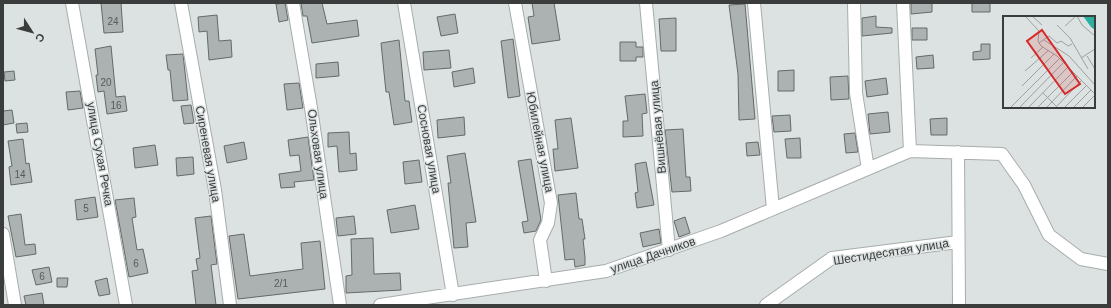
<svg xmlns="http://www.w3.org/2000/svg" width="1111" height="308" viewBox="0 0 1111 308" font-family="Arial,sans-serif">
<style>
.building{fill:#acb2b1;stroke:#646a68}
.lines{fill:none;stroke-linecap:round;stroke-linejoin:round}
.minor-casing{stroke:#a7adac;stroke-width:14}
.minor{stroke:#fff;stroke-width:12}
.labels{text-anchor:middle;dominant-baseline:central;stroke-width:3;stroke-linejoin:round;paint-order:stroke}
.number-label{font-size:10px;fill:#575a5a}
.street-label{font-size:12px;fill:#3b3d3d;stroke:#dce2e1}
.inset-road{fill:none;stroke:#9ca09f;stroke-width:1}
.view{fill:#d62828;fill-opacity:0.15;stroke:#d62828;stroke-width:2}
.inset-edge{fill:none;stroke:#3b3d3d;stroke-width:2}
</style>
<rect width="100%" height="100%" fill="#dce2e1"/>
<path class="building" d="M101,3h20l2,29 -19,1z
M285,3l3,17 -9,2 -3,-18z
M301,3h21l5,21 30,-4 2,16 -47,7 -5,-27h-4z
M532,3h22l6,37 -28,4 -4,-27 6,-1z
M911,3h21v9l-21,2z
M972,3h18v9h-18z
M745,4l10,115 -16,1 -1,-46 -9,-69z
M455,14l3,19 -17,3 -4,-19z
M217,15l2,26 12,-1 1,17 -23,3 -2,-29 -8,1 -1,-15z
M876,16v11l16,1v5l-30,3v-18z
M676,18v33h-15l-2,-32z
M912,28h15v12h-15z
M513,39l7,57 -12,2 -7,-57z
M399,40l6,61h4l3,21 -18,3 -5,-33h-3l-5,-49z
M620,42h16v5h7v10h-7v4h-16z
M981,44h9v15l-17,1v-8l8,-1z
M111,46l5,51 9,-1 2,15 -20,3 -3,-23 -6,1 -2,-17h2l-3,-26z
M449,50l2,18 -27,2 -1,-18z
M183,54l5,46 -15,1 -3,-31h-2l-2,-15z
M933,55l1,13 -17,1 -1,-12z
M338,62l1,14 -23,2v-14z
M473,68l2,15 -21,4 -2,-15z
M794,70v21h-16v-20z
M14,71l1,9 -10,1 -1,-9z
M848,76l1,23 -18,1 -1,-23z
M886,78l2,16 -21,3 -2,-16z
M299,83l4,25 -16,2 -3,-26z
M80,91l3,17 -15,2 -2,-18z
M645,94l2,19 -5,1 1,22 -20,1v-16h5l-3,-25z
M191,105l3,18 -10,1 -3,-18z
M12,110l2,13 -11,2v-14z
M888,112l2,20 -20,2 -2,-20z
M790,115l1,16 -17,1 -2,-16z
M464,117l1,18 -27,3 -1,-18z
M571,118l7,50 -23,3 -2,-22h5l-3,-29z
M947,118v17h-16l-1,-16z
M27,123l1,9 -11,1 -1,-9z
M683,129l3,48h4l1,14 -19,1 -7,-62z
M349,132l1,22 6,-1 1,17 -18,2 -2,-26 -9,1v-14z
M855,133l3,19 -12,1 -2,-19z
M308,137l6,43 -20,2 1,5 -14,1 -2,-14 22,-3 -2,-16 -9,1 -2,-16z
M800,138l1,20h-14l-2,-19z
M23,139l3,25 3,-1 3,19 -21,3 -2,-18 3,-1 -4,-25z
M244,142l3,17 -20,4 -3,-17z
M758,142l2,13 -13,1 -1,-13z
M155,145l3,20 -23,3 -2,-20z
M465,153l11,69 -10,1 2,24 -14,1 -6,-65h3l-4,-27z
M193,157l1,17 -17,2 -1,-18z
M531,159l10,61 -5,11 -12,2 -2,-11 6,-1 -10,-60z
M419,160l3,22 -17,2 -2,-22z
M646,162l8,43 -17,3 -2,-15 3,-1 -3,-28z
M576,193l3,26h3l3,20h-2l2,18v8l-10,2 -1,-8 -9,1 -7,-65z
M95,197l3,20 -21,3 -2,-20z
M134,198l2,19 -4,1 5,32 6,-1 5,24 -19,4 -14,-77z
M415,205l4,24 -28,4 -4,-23z
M21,214l4,31 10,-1 1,10 -20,3 -8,-41z
M211,216l6,48 -6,1 5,40h-20l-4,-34 6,-1 -2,-11 4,-1 -5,-40z
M354,216l2,18 -18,2 -2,-18z
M685,217l5,16 -11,4 -5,-16z
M659,229l2,14 -18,4 -3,-14z
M244,234l6,42 53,-7 -2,-26 19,-2 5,48 -87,10 -9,-63z
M373,238l1,36 26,-1 1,17 -55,3v-17l6,-1 -1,-36z
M49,267l3,15 -16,3 -4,-15z
M57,278h11l-1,9h-10z
M107,278l3,16 -11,2 -4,-15z
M42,293l2,12h-18l-2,-9z"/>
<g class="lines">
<defs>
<path id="minor" d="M72,3l54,302
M181,3l34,187 15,115
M293,3l18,105 29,197
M404,3l49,292
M515,3l36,200 -3,20 -8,17 6,41
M646,3l23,247
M754,3l19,206
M854,3l2,90 12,76
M903,3l7,148
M958,152l1,153
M3,234l12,71
M380,305l226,-34 115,-40 189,-80 92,3 22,31 25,50 32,24 27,5
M766,305l66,-47 126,-16"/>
</defs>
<use href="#minor" class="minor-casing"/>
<use href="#minor" class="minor"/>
</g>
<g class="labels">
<g class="number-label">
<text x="113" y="21">24</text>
<text x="106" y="82">20</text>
<text x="116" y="105">16</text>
<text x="20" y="174">14</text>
<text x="86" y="208">5</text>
<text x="136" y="263">6</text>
<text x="42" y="276">6</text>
<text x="281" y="283">2/1</text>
</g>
<g class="street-label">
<text transform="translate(658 127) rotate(-95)">Вишнёвая улица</text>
<text transform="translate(540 142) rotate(79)">Юбилейная улица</text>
<text transform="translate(429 149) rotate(80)">Сосновая улица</text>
<text transform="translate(100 154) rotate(80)">улица Сухая Речка</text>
<text transform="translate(208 154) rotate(80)">Сиреневая улица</text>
<text transform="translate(318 154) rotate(82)">Ольховая улица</text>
<text transform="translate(891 252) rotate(-9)">Шестидесятая улица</text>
<text transform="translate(653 255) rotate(-19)">улица Дачников</text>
</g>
</g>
<g transform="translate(1003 16)">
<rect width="92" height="92" fill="#dce2e1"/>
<path d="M80,0h12v14l-4,-3z" fill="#2bafa0"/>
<path class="inset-road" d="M22,0l14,15 -1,10 3,5 16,10 38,38M29,0l10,9M74,0l5,9 13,11M54,9l13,13 18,31M62,10l11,-10M41,24l25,16 26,29M36,27l10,-7 8,7 4,-2 7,5 4,-2M84,40l8,13M28,42l12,-11M78,42l14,-9M22,55l24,-21M19,70l32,-32M40,77l14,14M8,91l49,-49M16,92l45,-46M25,92l40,-41M34,92l36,-36M43,92l31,-32M52,92l26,-27M61,92l22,-22M70,92l18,-18M79,92l13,-13"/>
<path class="view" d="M39,14l38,54 -15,10 -38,-53z"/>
<rect width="92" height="92" class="inset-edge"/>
</g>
<rect width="1111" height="308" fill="none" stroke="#3b3d3d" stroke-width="8"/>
<g transform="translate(32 32) rotate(126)" stroke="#dce2e1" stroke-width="3" paint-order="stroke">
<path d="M0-3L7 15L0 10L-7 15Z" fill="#3b3d3d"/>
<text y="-6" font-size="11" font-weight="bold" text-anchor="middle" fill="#3b3d3d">С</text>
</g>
</svg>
